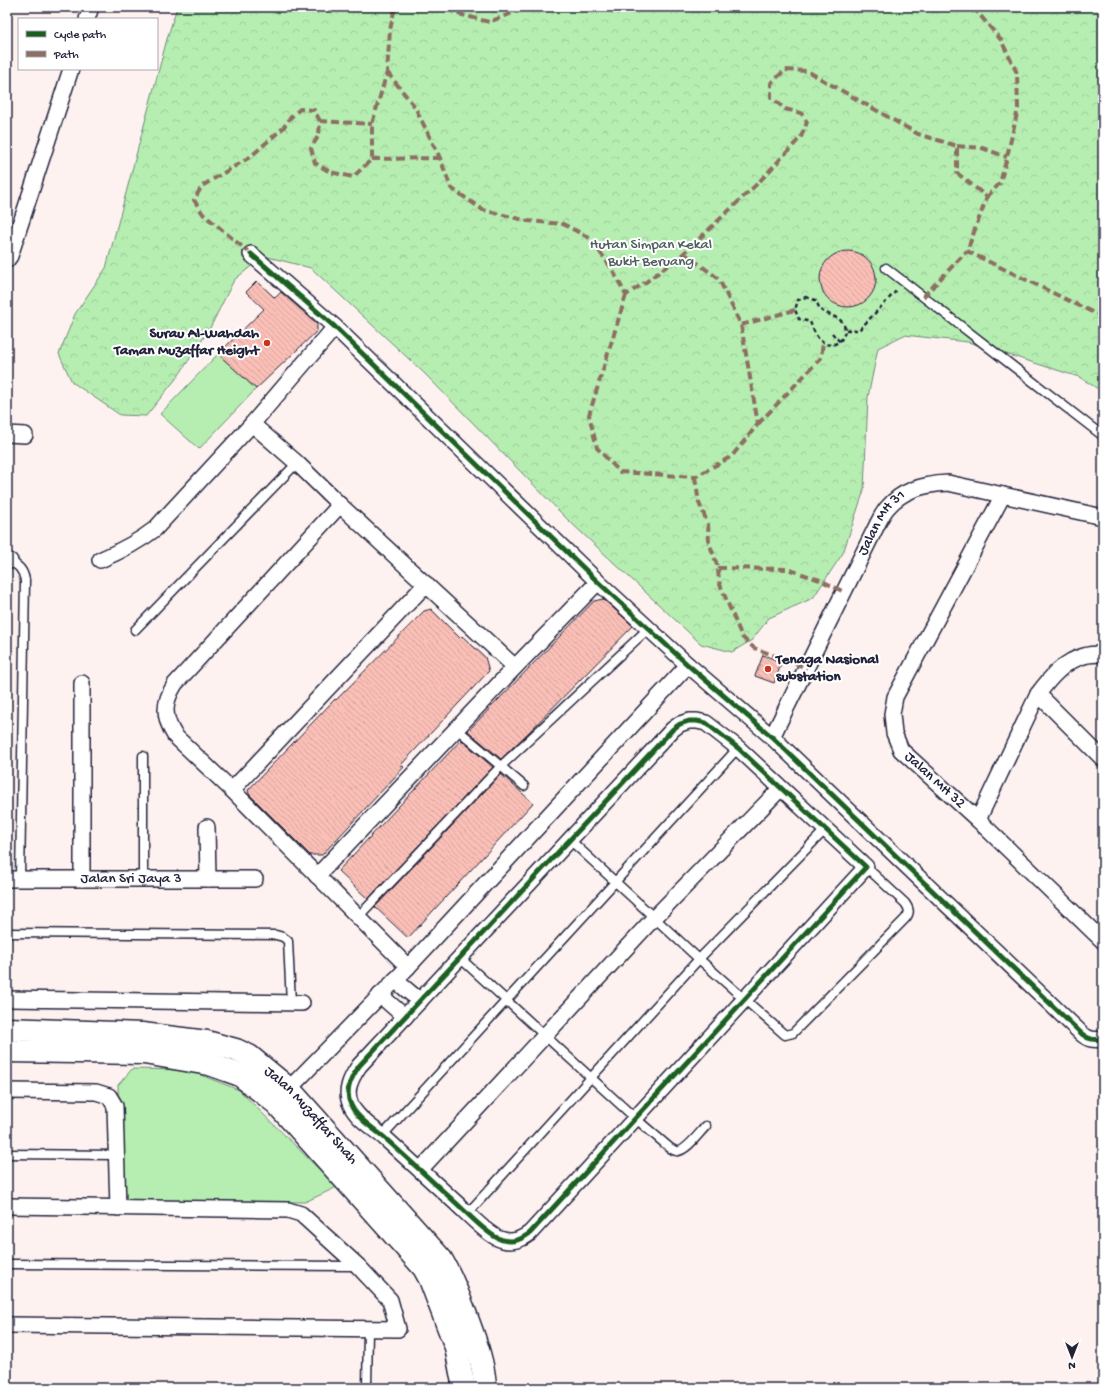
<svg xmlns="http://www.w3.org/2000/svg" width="1110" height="1395" viewBox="0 0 1110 1395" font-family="'Gochi Hand',sans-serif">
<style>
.green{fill:#b6eeb1;stroke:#6c8876}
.forest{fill:url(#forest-crowns);stroke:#6c8876}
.building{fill:url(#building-back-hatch);stroke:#22223b}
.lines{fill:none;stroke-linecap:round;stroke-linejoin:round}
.service-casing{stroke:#22223b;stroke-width:11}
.minor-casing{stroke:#22223b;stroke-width:18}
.secondary-casing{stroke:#22223b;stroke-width:25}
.path{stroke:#22223b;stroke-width:2.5;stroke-dasharray:4 3;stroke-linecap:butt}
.service{stroke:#fff;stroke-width:8}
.minor{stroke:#fff;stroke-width:15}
.secondary{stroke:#fff;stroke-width:22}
.quiet{stroke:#8d6e63;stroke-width:4;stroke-dasharray:8 4;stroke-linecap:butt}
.cycleway-casing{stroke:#fff;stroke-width:8}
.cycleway{stroke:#1b5e20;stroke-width:5}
.poi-dot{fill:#c8321e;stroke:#fff;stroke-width:1.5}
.labels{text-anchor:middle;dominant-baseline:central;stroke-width:4;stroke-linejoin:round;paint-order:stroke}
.park-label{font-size:15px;fill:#4e5f5e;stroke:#fff}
.poi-label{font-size:15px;font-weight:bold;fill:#22223b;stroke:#fff;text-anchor:end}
.street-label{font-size:15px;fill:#22223b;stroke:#fff}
</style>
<defs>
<pattern id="forest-crowns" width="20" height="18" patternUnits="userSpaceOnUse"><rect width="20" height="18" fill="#b6eeb1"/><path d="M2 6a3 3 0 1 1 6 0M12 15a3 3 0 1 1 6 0" fill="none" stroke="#9ccc99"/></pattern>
<pattern id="building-back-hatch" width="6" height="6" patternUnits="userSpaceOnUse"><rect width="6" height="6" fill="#fabfb6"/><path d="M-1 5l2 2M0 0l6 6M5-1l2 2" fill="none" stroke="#d6a49d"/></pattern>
</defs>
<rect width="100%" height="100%" fill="#fef2f0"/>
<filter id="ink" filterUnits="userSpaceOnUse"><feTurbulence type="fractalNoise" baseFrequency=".025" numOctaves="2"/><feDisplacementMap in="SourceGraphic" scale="8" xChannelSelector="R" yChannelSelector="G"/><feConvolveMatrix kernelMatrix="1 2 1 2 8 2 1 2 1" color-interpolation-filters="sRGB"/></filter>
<g filter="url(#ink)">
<path class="green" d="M218,354l38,35 -57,60 -39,-35z
M132,1069l56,1 51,20 98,97 -32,15 -185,-1 -2,-116z"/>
<path class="forest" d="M177,7h926v385l-24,-15 -111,-35 -64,-7 -26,13 -10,49 -4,93 -21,63 -30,45 -44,20 -17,22 -20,12 -31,-8 -134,-125 -142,-145 -114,-106 -47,-12 -30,24 -24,48 -31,47 -33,41 -26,-1 -48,-33 -13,-28 16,-40 31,-46 61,-229z"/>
<path class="building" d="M820 279a28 28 0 1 1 56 0a28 28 0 1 1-56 0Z
M257,281l18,17 6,-6 36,32v7l-61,58 -38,-35 46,-45 -18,-17z
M603,599l30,27 -104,106 -28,27 -33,-28 126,-130z
M431,609l29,29 2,-2 23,21 4,14 -88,94 3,2 -82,88h-12l-61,-61 -1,-4 87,-91 1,1 88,-89z
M763,655l19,7 -8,21 -19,-7z
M461,740l32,27 -125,132 -30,-28z
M501,774l32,29 -125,135 -33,-31z"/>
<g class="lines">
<defs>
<path id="service" d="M886,268l217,168
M10,561c9,5 13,9 15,19l-5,299
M135,630l162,-167
M457,729l67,57
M143,756v123
M570,840l129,119 86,76 8,-2 112,-114c5,-6 5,-9 0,-16l-39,-36
M358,917l143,-151 148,-138
M7,933l269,2 7,2 5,4 3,62
M460,958l175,160 35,30c2,1 3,2 6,3 9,2 24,-19 30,-25
M382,1136l356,-388
M7,1154l109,1
M467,1214l232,-255 126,-129
M7,1264l350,2
M367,1388l1,-59"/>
<g id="minor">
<path d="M87,19l4,-12"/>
<path d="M251,254l84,73 263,255 90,83 84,72 310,297c7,6 12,6 21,5"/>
<path d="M7,260l3,-4 61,-187"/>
<path d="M252,424l45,39 43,42 175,162"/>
<path d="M7,434l18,1"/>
<path id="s1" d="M1003,495l-108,202 -3,17 2,19 7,17 77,70 125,121"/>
<path d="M340,505l-165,179c-12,19 -12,33 0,52l57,54 176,177"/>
<path d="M100,560c21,-9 37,-17 55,-31l97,-105 83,-97"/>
<path d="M7,561h3"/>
<path d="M82,683v196"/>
<path d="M1038,694l65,65"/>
<path d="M689,721h8l9,2 32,25 128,119 -336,366c-8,6 -16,10 -27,7 -3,-1 -7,-2 -9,-4 -12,-7 -28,-24 -39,-34 -23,-21 -46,-42 -69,-63 -11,-10 -29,-20 -35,-34 -7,-14 0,-27 8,-39l314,-337 7,-5z"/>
<path id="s2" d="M772,737l106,-214c3,-6 6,-12 10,-16 15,-18 38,-23 60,-24l155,34"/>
<path d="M232,790l194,-206"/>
<path d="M978,820l60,-126c12,-16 26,-33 46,-38 6,-2 13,-2 19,-2"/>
<path d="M207,827l1,52"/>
<path d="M317,876l198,-209 83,-85"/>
<path id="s3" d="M7,879h248"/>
<path d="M395,980l25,21"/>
<path d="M380,995l25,22"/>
<path d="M7,999l295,4"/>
<path d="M7,1091l89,1 13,4 6,10 3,102"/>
<path d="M283,1095l125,-128 280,-302"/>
<path d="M420,1170l234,-252 127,-130"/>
<path d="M7,1206l281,4 13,4 57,52 32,34 8,29 -391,-4"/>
</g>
<g id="secondary">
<path id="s4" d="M7,1029l135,5 65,8 29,8 13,6 40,33 152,170c10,16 16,34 23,51 9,25 20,51 21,78"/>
<path d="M7,1051l137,2 65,11 31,11 36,28 148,165 6,11 26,68 8,41"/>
</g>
</defs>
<use href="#service" class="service-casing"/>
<use href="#minor" class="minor-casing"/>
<use href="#secondary" class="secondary-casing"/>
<path class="path" d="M806,297c2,1 7,2 9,3 3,3 3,8 7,11 6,4 17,6 21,12 7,12 -7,27 -19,20 -7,-3 -11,-14 -14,-21l-11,-3 -4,-9 3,-10z
M846,330h13l39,-41
M832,333l8,9"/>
<use href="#service" class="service"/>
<use href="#minor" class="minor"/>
<use href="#secondary" class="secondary"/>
<path class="quiet" d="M448,7l7,6 34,9 29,-11 4,-4
M973,7l28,33 16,33 1,36 -11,48 -7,26 -13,14
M387,72l28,35 25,51 11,30 32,22 45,11 35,3 27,14 22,31 14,26 20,-13 38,-29 74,-70 43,-46 6,-15 -6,-9 -16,-4 -14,-12v-14l14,-13 22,1 111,63 39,12v27l30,24 -20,54 125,61 11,4
M320,121l52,3
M957,146l25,2 25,9
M372,159l68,-1
M251,254l-48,-40 -9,-14 8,-14 48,-29 33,-29 8,-11 9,-8 14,1 6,11 -1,14 -8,13 4,15 15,9 23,5 19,-18v-35l15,-52 3,-42 5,-23
M626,295l-37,120 8,33 23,24 75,5 37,-21 26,-32 -17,-99 -22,-46 -35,-26
M923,297l44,-46
M741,325l54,-15
M758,424l63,-66 2,-15
M695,477l4,26 9,21 1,18 9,26 1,14 23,55 12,11 53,20
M718,568l69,1 33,11 24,12"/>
<defs>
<path id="cycleway" d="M251,254l84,73 263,255 90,83 84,72 310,297c7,6 12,6 21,5
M689,721h8l9,2 32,25 128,119 -336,366c-8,6 -16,10 -27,7 -3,-1 -7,-2 -9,-4 -12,-7 -28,-24 -39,-34 -23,-21 -46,-42 -69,-63 -11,-10 -29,-20 -35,-34 -7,-14 0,-27 8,-39l314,-337 7,-5z"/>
</defs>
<use href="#cycleway" class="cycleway-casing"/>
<use href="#cycleway" class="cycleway"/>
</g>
</g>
<g class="poi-dot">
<circle cx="267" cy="343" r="4"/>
<circle cx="768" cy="669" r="4"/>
</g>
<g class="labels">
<g class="park-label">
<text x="651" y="245">Hutan Simpan Kekal<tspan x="651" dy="17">Bukit Beruang</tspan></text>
</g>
<g class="poi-label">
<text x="259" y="334">Surau Al-Wahdah<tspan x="259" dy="17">Taman Muzaffar Height</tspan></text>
<text x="776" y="660" text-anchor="start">Tenaga Nasional<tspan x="776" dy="17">substation</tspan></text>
</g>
<g class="street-label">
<text stroke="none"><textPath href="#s2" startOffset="241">Jalan MH 31</textPath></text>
<text stroke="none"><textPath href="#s1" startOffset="329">Jalan MH 32</textPath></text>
<text stroke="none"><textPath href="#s3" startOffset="124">Jalan Sri Jaya 3</textPath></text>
<text stroke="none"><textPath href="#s4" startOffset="331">Jalan Muzaffar Shah</textPath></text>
</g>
</g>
<rect width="1110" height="1395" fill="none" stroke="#fff" stroke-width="24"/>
<rect x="12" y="12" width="1086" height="1371" fill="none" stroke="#22223b" stroke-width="1.5" filter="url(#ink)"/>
<rect x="18" y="18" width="140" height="52" fill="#ffffff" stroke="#a7a7b1"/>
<rect x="26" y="31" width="20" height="6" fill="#1b5e20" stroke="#a7a7b1"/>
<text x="54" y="38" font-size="12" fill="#22223b">Cycle path</text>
<rect x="26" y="51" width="20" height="6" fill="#8d6e63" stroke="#a7a7b1"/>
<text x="54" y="58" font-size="12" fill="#22223b">Path</text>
<g transform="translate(1072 1357) rotate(180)" stroke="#ffffff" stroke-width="3" paint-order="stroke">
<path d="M0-3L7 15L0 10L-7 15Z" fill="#22223b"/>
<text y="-6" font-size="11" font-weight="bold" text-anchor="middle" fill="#22223b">N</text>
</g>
</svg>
